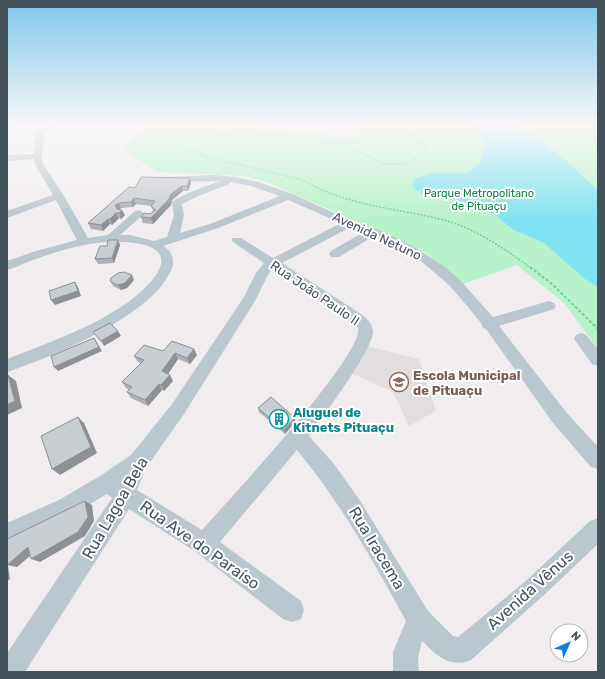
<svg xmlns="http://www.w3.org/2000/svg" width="605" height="679" viewBox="0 0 605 679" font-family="Rubik,sans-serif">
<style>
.education{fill:#e2dee0}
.green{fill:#b8f2ca}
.water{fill:#82e3f2}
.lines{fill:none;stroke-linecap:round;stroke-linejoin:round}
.path-far2{stroke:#6dd299;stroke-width:1;stroke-dasharray:1.5 1;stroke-linecap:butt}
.path-far1{stroke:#6dd299;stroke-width:1.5;stroke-dasharray:2 1.5;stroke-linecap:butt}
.path{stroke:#6dd299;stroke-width:2;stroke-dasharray:3 2;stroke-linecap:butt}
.minor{fill:#bac7ce;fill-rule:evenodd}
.wall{fill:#adb1b5}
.shaded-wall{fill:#8d9094}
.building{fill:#c9ced3;stroke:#8d9094}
.labels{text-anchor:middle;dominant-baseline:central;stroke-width:4;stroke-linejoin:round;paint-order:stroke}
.far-park-label{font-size:11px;fill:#108341;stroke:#fff}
.street-label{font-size:13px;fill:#44535c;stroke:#fff}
.education-label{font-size:13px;font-weight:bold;fill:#785e54;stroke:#fff;text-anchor:start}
.culture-label{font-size:13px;font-weight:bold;fill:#0d838f;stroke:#fff;text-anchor:start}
.near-street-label{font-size:16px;fill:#44535c;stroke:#fff}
</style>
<rect width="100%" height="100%" fill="#f1edee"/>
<path class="education" d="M367,346l52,13 17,52 -27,15 -16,-34 -42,-19z"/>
<path class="green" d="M145,125h97l115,13 4,-13h237v224l-34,-46 -47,-38 -54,19 -38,-32 -153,-68 -25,-8 -89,-4 -35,-23z"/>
<path class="water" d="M466,125c13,0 32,-3 43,0 29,7 67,45 89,65v97l-13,-8 -41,-36 -30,-13 -32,-25 -58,-10 -12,-8 2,-8 17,-6 36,1 13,-11 6,-23 -12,-13z"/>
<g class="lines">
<path class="path-far2" d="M178,144l25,12
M318,188l-16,-8 -98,-24 -5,-5 15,-13 22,-7 107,12 40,21h22l21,-11 -1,-8 -25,-20"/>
<path class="path-far1" d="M316,187c39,19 82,22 124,32 34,8 63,29 91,49"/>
<path class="path" d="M530,267l22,17 46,45"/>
<path class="minor" d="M12,125h17l-4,2 -18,3v-4z
M37,125h8v3l10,-3h12l-23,8 -2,23 1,8 21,32 24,42 20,-3 27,-24 4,-1 5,3 -1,2 -23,20h10l24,6 13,-4 7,-22 -2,-12 1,-2 15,-8 32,-12 -49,1 -3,-1 -2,-2 2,-2 48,-2 18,2 24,5 35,12 41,19 50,19 32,16 29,19 14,12 34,38 56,-16 5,2 2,3 -2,3 -55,17 67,86 32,35v22l-7,-2 -38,-44 -67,-94 -3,-1 -2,-5 -13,-16 -19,-22 -27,-23 -15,-9 -33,-17 -35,21h-8l-2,-3 2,-3 33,-19 -13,-5 -69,36 79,51c5,4 12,10 12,17 1,18 -52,88 -64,105l25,28 25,35 69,112 25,25 5,1 70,-58 62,-58 8,-3v26l-54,51 -73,65c-21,9 -35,-5 -49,-19l-4,17 1,14h-26v-20l13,-31c-33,-60 -65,-118 -109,-171l-77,92 81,59 3,9 -3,9 -9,3 -9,-3 -87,-67 -67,-43 -104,163h-18v-19l105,-155 -5,-4 -34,20 -66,31v-22l52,-23 41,-24 31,-21 41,-51 72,-107 12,-24 8,-10 -31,-21 -2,-2 2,-2h8l32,20 68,-35 -53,-23 -70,28 -55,18c11,6 13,18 6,28 -3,5 -6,11 -10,15 -33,36 -106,68 -152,83v-13c46,-18 120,-43 149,-84 4,-6 7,-12 4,-20 -8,-14 -38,-13 -51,-13 -27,1 -54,10 -79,19 -8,3 -15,7 -23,9v-9l29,-10 41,-11 -21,-40 -49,18v-7l46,-16 -18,-31 -1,-5 -27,2v-6l27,-1zM231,182l20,4 29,10 -70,28 -30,9 4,-18 -2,-11 14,-7 33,-13zM272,269l79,53 7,6c6,27 -132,175 -156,202l-65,-40 9,-22 38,-54 71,-113 13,-26z
M323,125h15l3,2 -4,2z
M581,333l5,2 12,14v17l-6,-2 -18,-25 2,-4z"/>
</g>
<path class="wall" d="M190,178l1,5 -3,8h-5l-11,9 -1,5 -18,19 -10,-1 -2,-6 12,-5 -2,-6 -15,-2 -3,3 -12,1 -2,1 6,6 -4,4 -2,-1 -7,7 -2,-1 -7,7 -12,-2 -3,-6 47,-35z
M118,240l2,5 -6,18 -16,1 -3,-5 12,-13z
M134,280l-7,8 -6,2 -8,-4 -3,-5z
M194,349l3,6 -7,9 -12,-5 -10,15 2,1 3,6 -9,10 -2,-1 -14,16 -17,-8 -4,-6 2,-2 -3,-2 -4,-6 19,-19 -3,-1 -4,-6 29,-5z
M258,408l37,10v4l-10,12 -26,-22z"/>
<path class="shaded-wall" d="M190,178l1,5 -3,8 -1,-5z
M182,186l1,5 -11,9 -1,5 -18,19 -2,-6 20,-24z
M134,198l2,6 -3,3 -2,-5z
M119,203l2,5 -3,3 -3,-6z
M122,210l3,5 -4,4 -2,-6z
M116,213l3,5 -7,7 -2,-6z
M108,219l2,5 -7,7 -2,-6z
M118,240l2,5 -6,18 -2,-5z
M132,275l2,5 -7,8 -6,2 -3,-5z
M75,282l3,5 3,9 -26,9 -4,-5z
M118,331l3,5 -17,10 -3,-5z
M94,338l8,13 -44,20 -4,-4z
M194,349l3,6 -7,9 -3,-6z
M175,353l3,6 -12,18 -4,-6z
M8,375l8,6 6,27 -15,7z
M170,375l3,6 -9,10 -3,-6z
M159,384l3,6 -14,16 -3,-6z
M78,417l6,6 13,30 -37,22 -8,-6z
M295,418v4l-10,12 -1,-4z
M85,501l7,4 2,16 -9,15 -45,26 -9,-3z
M28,547l9,3 -20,17 -10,-2z
M7,566h1l2,13 -3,2z"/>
<path class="building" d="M141,177l49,1 -3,8h-5l-11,8 -2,5 -18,19 -10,-1 3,-4 6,1 6,-4 -5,-4 4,-5 -21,-3 -3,4 -12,1 -4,2 2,4 5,1 -3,3h-3l-6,6h-2l-7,6 -13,-2 41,-36 6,1z
M108,240h10l-6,18 -17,1 5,-13h7z
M124,272l8,3 -7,8 -7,2 -8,-4 1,-3 7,-5z
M75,282l3,9 -27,9 -2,-9z
M110,323l8,8 -17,10 -8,-9z
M94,338l5,9 -45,20 -3,-11z
M172,341l22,8 -7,9 -12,-5 -13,18 8,4 -9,10 -2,-1 -14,16 -18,-8 5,-5 -10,-5 22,-22 -10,-4 10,-11 19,6z
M7,375h1l7,26 -8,4z
M271,397l24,21 -11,12 -26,-22z
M78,417l13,30 -39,22 -11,-33z
M85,501l3,16 -10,15 -47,27 -3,-12 -21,18v-26z"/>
<linearGradient id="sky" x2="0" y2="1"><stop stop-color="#7fc7ec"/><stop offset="0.57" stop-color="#f9f7f7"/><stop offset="1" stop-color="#f9f7f7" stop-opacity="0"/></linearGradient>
<rect width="605" height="220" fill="url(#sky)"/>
<defs>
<symbol id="school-ring" viewBox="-11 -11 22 22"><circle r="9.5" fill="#fff" stroke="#8d6e63" stroke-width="1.5"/><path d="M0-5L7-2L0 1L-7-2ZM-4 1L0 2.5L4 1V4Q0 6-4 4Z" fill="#8d6e63"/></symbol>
<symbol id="building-ring" viewBox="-11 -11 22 22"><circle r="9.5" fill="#fff" stroke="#0f9aa8" stroke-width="1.5"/><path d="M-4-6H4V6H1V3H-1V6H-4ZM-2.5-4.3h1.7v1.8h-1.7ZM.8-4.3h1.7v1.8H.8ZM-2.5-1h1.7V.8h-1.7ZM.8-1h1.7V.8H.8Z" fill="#0f9aa8"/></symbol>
</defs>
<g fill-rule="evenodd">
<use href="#school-ring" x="388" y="371" width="22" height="22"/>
<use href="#building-ring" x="268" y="408" width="22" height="22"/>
</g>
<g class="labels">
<g class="far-park-label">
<text x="479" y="193">Parque Metropolitano<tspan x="479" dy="13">de Pituaçu</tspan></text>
</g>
<g class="street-label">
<text transform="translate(377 236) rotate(25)">Avenida Netuno</text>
<text transform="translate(315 293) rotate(34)">Rua João Paulo II</text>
</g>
<g class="education-label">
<text x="413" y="375">Escola Municipal<tspan x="413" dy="15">de Pituaçu</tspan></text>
</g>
<g class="culture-label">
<text x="293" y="412">Aluguel de<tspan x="293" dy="15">Kitnets Pituaçu</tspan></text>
</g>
<g class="near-street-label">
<text transform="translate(115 508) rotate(-60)">Rua Lagoa Bela</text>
<text transform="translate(200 545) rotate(35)">Rua Ave do Paraíso</text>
<text transform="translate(377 548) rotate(59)">Rua Iracema</text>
<text transform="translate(530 590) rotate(-42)">Avenida Vênus</text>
</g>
</g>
<rect width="605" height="679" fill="none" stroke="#44535c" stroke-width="16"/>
<g transform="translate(569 643) rotate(45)"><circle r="19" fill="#ffffff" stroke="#b4babe"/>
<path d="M0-3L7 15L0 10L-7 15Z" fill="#0b7eed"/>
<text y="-6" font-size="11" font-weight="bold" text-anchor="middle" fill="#44535c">N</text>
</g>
</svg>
